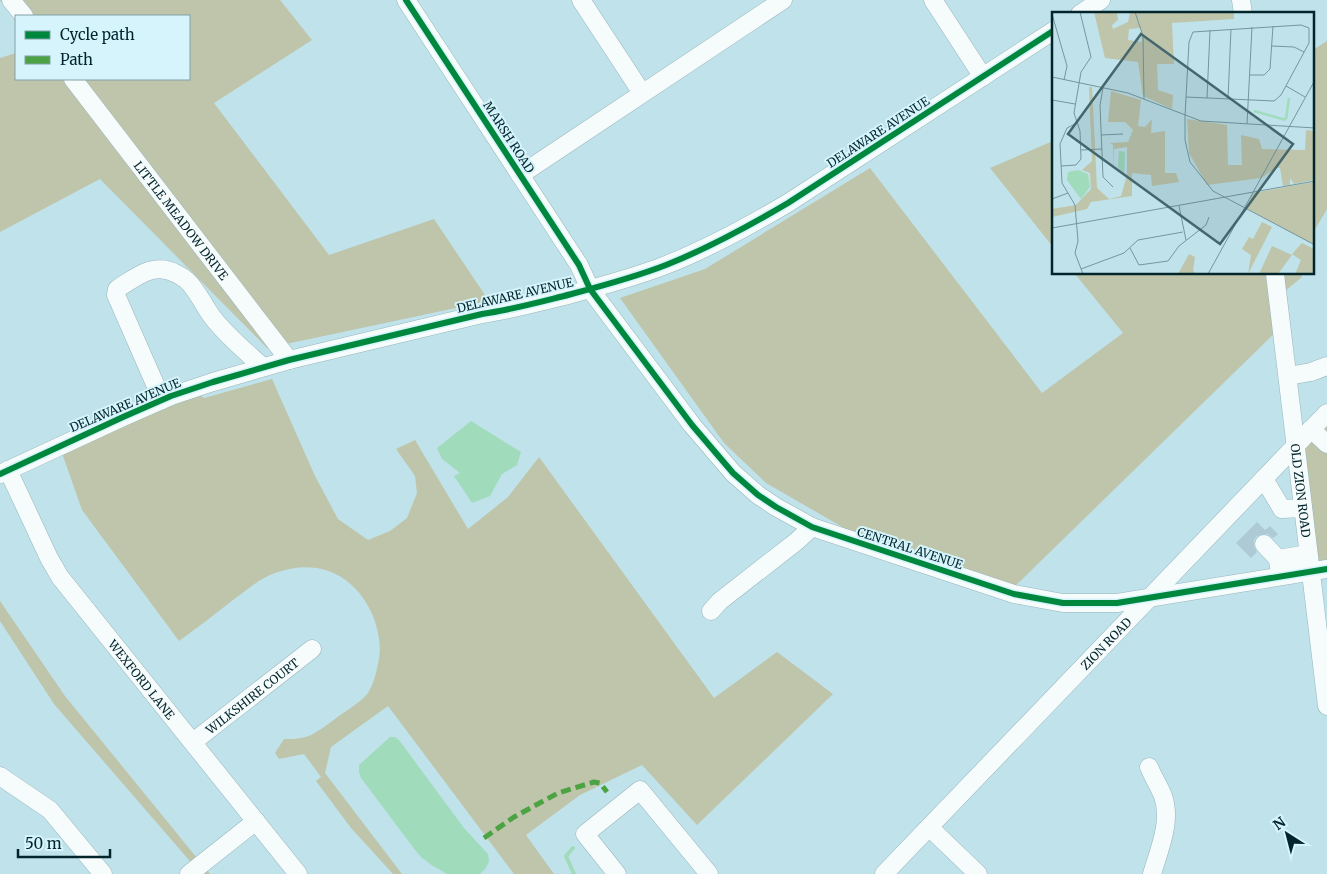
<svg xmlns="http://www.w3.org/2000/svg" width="1327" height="874" viewBox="0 0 1327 874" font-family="Merriweather,serif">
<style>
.green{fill:#bfc5aa}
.water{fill:#a0dcbc}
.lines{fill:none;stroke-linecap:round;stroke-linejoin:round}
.stream{stroke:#a0dcbc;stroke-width:4}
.building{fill:#aecad4}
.minor-casing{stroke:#97b6bd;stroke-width:19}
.minor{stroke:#f6fbfc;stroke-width:18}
.quiet{stroke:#4ba343;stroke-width:5;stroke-dasharray:10 5;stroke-linecap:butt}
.cycleway-casing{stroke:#d6f4fb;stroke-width:9}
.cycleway{stroke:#00873e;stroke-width:6}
.labels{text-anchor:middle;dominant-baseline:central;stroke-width:4;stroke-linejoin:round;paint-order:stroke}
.street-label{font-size:12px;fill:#02252c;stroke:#d6f4fb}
.inset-river{fill:none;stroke:#a0dcbc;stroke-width:2.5}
.inset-road{fill:none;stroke:#74969e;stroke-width:1}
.view{fill:#44676e;fill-opacity:0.15;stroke:#44676e;stroke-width:2.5}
.inset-edge{fill:none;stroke:#02252c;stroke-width:2.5}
</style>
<rect width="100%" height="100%" fill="#c0e2ea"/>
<path class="green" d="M0,0h280l32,40 -98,63 115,152 105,-36 55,82 -222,47 -167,-169 -100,53v-174l16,-5v26h173v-63h-173v5z
M1327,41v168l-14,24v-183z
M1053,141v106l-63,-79z
M870,168l172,225 81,-60 -48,-59h226l1,3 -23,19 3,30 -274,267 -117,-38 -125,-72 -42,-40 -104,-145 85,-29z
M272,379l43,97 23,43 30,21 22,-9 17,-13 10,-25 -2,-17 -19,-27 19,-9 53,89 40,-32 31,-40 175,241 63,-46 56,42 -136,131 -55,-60 -62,30 -54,40 28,39h-40l-126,-168 -57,41 -6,26 77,101h-9l-42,-46 -35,-47 5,-4 -17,-23 -25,5 -4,-6 9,-14c26,1 31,-6 51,-20 10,-8 25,-16 33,-26 5,-8 8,-19 10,-29 4,-16 1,-32 -5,-48 -17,-40 -53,-58 -95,-44 -17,5 -31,18 -45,28 -18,14 -36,28 -54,41l-97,-131 -20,-57 87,-39 51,-19 4,3z
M1327,413v148l-8,1 -23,-116z
M0,601l65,95 145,178h-9l-147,-170 -54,-83z"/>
<path class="water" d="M471,421l50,31 -4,13 -15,9 -12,22 -18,7 -18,-27 6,-3 -18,-14 -5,-11z
M390,737h5l4,3 65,88 24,26 1,8 -4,7 -5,5h-33l-14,-8 -11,-8 -7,-8 -54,-72 -2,-6v-7z"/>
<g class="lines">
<path class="stream" d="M573,848l-7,8 8,18"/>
</g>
<path class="building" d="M1257,522l8,8 5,-4 8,8 -5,4 -6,-4 -10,2 -3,4v6l3,6 -6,6 -15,-15z"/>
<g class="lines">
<defs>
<g id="minor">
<path d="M11,0l13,16"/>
<path d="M406,0l173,265 11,24 102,136 41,48 25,22 18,12 36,20 15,5 187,62 49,9h54l210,-34"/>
<path d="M581,0l61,93"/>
<path d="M933,0l50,77"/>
<path d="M1241,0l2,14"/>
<path d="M1080,14l21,-14"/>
<path id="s1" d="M73,79l216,281"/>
<path d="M520,175l263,-175"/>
<path id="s2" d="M1275,274l52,432"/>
<path d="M1288,376l23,-4 16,-6"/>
<path d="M162,400l-46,-105 1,-6c19,-12 37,-28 60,-15 6,3 13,8 17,15 7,9 12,20 19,29 14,18 33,34 50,49"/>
<path d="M1311,429l16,15"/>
<path id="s3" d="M8,470l41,88 11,19 238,297"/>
<path d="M0,474l123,-57 48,-21 42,-14 76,-22 193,-46c28,-4 54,-11 82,-18 34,-9 69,-18 102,-31 43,-17 83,-39 122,-62l265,-172"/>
<path d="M1264,479l18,30 21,-1"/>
<path d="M1264,544l14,15"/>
<path d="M1280,576l-2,-17 30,-5"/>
<path d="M711,611l9,-10 77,-60 15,-14"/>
<path id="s4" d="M193,742l119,-93"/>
<path d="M1149,767c4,10 10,19 14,29 9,25 -4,54 -11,78"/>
<path d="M0,776l50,34 53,64"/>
<path d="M929,827l49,47"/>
<path d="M189,874l67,-53"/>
<path d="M617,874l-32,-40 55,-44 69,84"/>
<path id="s5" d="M884,874l443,-461"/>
</g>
</defs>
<use href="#minor" class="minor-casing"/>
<use href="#minor" class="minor"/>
<path class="quiet" d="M484,838l30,-21 44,-24 36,-11 6,1 7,9"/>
<defs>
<path id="cycleway" d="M406,0l173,265 11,24 102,136 41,48 25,22 18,12 36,20 15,5 187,62 49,9h54l210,-34
M0,474l123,-57 48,-21 42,-14 76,-22 193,-46c28,-4 54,-11 82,-18 34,-9 69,-18 102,-31 43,-17 83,-39 122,-62l265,-172"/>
</defs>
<use href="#cycleway" class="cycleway-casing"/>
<use href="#cycleway" class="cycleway"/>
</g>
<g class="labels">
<g class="street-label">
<text transform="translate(878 132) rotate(-33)">DELAWARE AVENUE</text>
<text transform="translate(509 137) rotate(57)">MARSH ROAD</text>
<text stroke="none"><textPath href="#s1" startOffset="178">LITTLE MEADOW DRIVE</textPath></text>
<text transform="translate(515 295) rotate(-13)">DELAWARE AVENUE</text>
<text transform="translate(125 405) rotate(-23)">DELAWARE AVENUE</text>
<text stroke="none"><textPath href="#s2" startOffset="218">OLD ZION ROAD</textPath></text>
<text transform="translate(910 548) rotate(18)">CENTRAL AVENUE</text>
<text stroke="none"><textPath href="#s5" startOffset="320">ZION ROAD</textPath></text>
<text stroke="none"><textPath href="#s3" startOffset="250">WEXFORD LANE</textPath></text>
<text stroke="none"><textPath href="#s4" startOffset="75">WILKSHIRE COURT</textPath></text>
</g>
</g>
<g transform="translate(1052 12)">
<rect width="262" height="262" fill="#c0e2ea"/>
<path d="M42,0h23l1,8 -6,5 1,4 15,-7 2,-10h104v7l-62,4 2,41h-17l1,26 15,5 -1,14 -29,-13 -5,-34 -33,-4zM89,16l1,14 -14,-2 1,-11zM37,75h3l5,101 12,11 12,-3 6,-21v-28l-13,2v20l-1,-24 -3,-2 18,-1 5,-12 -8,-8h-17l3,-31 30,9 -3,26 7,1 7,-8 -1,14 14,-2v42h11l3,9 -27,4 -1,-11 -19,-2v23l-41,6 -4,7 -35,8v-8l24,-4 15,-16 -1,-16 -8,-3 10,-9zM135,107l40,6 1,40h14l-1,-30 18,4 3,10 43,1 1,-20 8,1v49l-20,4 -4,-6v7l-7,1 -3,-18h-4l-15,10 -54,7 -18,-32zM261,170l1,63 -68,-37 7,-15zM210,210l10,5 -24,47 3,-19 -9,-6 7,-12 4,2zM250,231l12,6v25h-19l6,-14 -9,-6zM220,234l20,9 -14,19h-19zM137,242l6,3 -2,14 4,3h-19z" fill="#bfc5aa" fill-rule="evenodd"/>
<path d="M67,139l6,1 -1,22 -6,-7zM26,158l10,4 2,13 -9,12 -14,-19 1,-8z" fill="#a0dcbc"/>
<path class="inset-river" d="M202,99l32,9M234,107l3,-21"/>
<path class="inset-road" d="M83,0l8,24 1,63M0,2l15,52 -3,14M220,34l22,1 10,5M198,63h14l6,-6 3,-43M0,65l76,16 73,28 114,7M234,74l19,11M51,76l-3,17 3,72 10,10M134,85l88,4 7,-6 28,-52v-15l-8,-3 -108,7 -4,10 -4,74v24l5,22 23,29 102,54M155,86l3,-68M176,87l3,-70M0,88l23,4M25,111l-10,5 -7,16 2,39 13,22 3,36 -3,12 8,21M195,112l5,-97M49,123l22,-1M29,138l21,-1M9,154l15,-1 5,-6 -1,-28 -6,-18 7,-41 10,-15 -11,-45M0,187l16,-6M127,194l7,34M0,216l263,-47M78,236l9,17 29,-4 11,-15 27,-21 3,-8M29,257l43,-16 14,-13 45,-8M156,262l107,-194"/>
<path class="view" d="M89,22l152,110 -73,100 -152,-110z"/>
<rect width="262" height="262" class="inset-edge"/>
</g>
<rect x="15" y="15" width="175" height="65" fill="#d6f4fb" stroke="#81a1a8"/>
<rect x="25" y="31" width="25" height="8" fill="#00873e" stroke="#81a1a8"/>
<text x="60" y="40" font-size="15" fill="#02252c">Cycle path</text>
<rect x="25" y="56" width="25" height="8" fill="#4ba343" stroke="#81a1a8"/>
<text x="60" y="65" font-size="15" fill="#02252c">Path</text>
<g transform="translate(1287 834) rotate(324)" stroke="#d6f4fb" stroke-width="4" paint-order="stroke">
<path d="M0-4L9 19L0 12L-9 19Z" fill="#02252c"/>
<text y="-8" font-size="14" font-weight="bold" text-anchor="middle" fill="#02252c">N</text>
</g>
<path d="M18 849v8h92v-8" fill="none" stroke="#02252c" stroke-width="2.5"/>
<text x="25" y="849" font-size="15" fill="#02252c" stroke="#d6f4fb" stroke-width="4" paint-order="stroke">50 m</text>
</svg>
